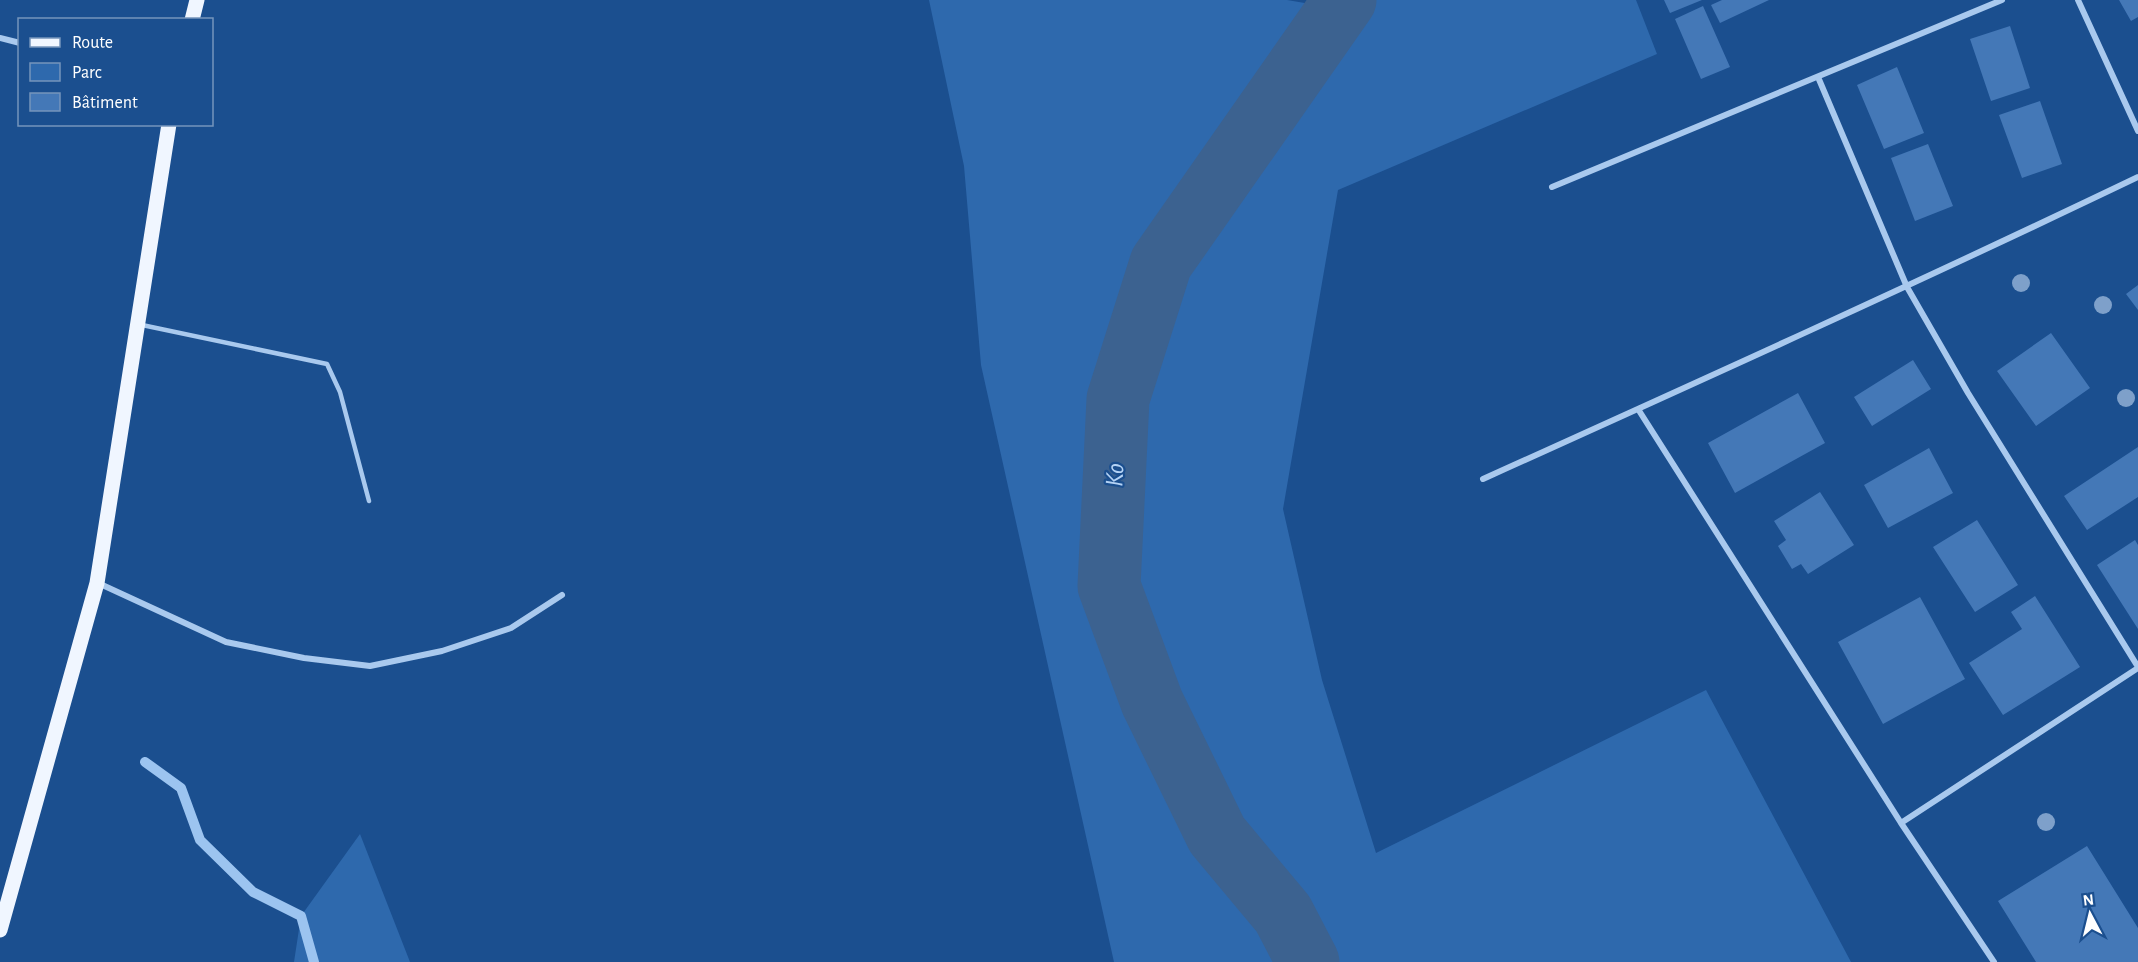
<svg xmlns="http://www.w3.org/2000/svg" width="2138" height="962" viewBox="0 0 2138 962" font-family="'Alegreya Sans',sans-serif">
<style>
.green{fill:#2e69ad}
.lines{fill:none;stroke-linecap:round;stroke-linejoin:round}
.stream{stroke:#9cc4f0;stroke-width:10}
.river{stroke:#3c6290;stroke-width:63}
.building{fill:#4478b7}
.lane{stroke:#a9c9ee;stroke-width:4.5}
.street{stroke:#a9c9ee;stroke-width:6}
.primary{stroke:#f0f6ff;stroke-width:15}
.tree{fill:#7ea0ca}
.labels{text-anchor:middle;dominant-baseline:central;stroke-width:4.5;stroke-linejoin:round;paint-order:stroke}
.water-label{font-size:26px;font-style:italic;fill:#b5d3f5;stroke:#1b4f8f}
</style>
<rect width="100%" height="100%" fill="#1b4f8f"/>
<path class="green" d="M929,0h358l53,9 5,-9h291l21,54 -319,136 -55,319 39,171 54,173 330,-163 145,272h-737l-133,-597 -17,-199z
M360,834l50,128h-116l7,-46z"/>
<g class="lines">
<path class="stream" d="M145,762l36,26 19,52 53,52 48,24 13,46"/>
<path class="river" d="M1308,962l-25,-48 -66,-79 -65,-133 -43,-116 9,-187 43,-136 184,-263"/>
</g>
<path class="building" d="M1664,0h38l-32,13z
M1722,0h47l-49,23 -9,-18z
M2119,0h19v17l-7,4z
M1703,6l27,61 -29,12 -26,-60z
M2010,26l20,62 -39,13 -21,-62z
M1897,67l27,66 -40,16 -27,-64z
M2040,101l22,63 -40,14 -23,-63z
M1928,144l25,62 -38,15 -24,-63z
M2138,285v25l-12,-16z
M2051,333l39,55 -54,38 -39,-55z
M1913,360l18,29 -59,37 -18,-29z
M1798,393l27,50 -90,50 -27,-50z
M2138,447v50l-51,33 -23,-34z
M1929,448l24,45 -65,35 -24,-43z
M1820,492l34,53 -46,29 -7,-10 -9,5 -14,-23 8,-6 -12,-19z
M1977,520l41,65 -43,27 -42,-65z
M2135,540l3,5v84l-41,-64z
M2035,596l45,71 -77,48 -34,-52 53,-34 -11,-17z
M1920,597l45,82 -82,45 -45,-82z
M2087,846l51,82v34h-102l-38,-61z"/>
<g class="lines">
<path class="lane" d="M142,325l185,39 13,28 29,109"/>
<path class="street" d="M2078,0l60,131
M0,38l20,5
M1818,77l89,210 61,106 170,274
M1552,187l450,-187
M1638,409l263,414 93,139
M1483,479c219,-99 438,-198 655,-302
M98,583l128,59 78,16 66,8 72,-15 69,-23 51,-33
M1901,823l237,-155"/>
<path class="primary" d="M192,20l5,-20
M0,930l97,-347 72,-459"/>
</g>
<g class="tree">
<circle cx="2021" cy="283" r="9"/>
<circle cx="2103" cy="305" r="9"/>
<circle cx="2126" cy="398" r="9"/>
<circle cx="2046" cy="822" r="9"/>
</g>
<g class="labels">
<g class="water-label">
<text transform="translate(1115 475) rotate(-87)">Ko</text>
</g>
</g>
<rect x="18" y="18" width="195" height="108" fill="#1b4f8f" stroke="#7695bc" stroke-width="1.5"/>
<rect x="30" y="38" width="30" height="9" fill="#f0f6ff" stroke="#7695bc" stroke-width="1.5"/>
<text x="72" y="48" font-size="18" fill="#ffffff">Route</text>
<rect x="30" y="63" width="30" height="18" fill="#2e69ad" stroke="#7695bc" stroke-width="1.5"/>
<text x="72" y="78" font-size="18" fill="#ffffff">Parc</text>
<rect x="30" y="93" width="30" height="18" fill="#4478b7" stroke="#7695bc" stroke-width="1.5"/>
<text x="72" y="108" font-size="18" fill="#ffffff">Bâtiment</text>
<g transform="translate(2090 914) rotate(353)" stroke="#1b4f8f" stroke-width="4.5" paint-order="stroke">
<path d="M0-4.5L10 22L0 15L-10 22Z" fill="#ffffff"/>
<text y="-9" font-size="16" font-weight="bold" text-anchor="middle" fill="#ffffff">N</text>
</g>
</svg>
